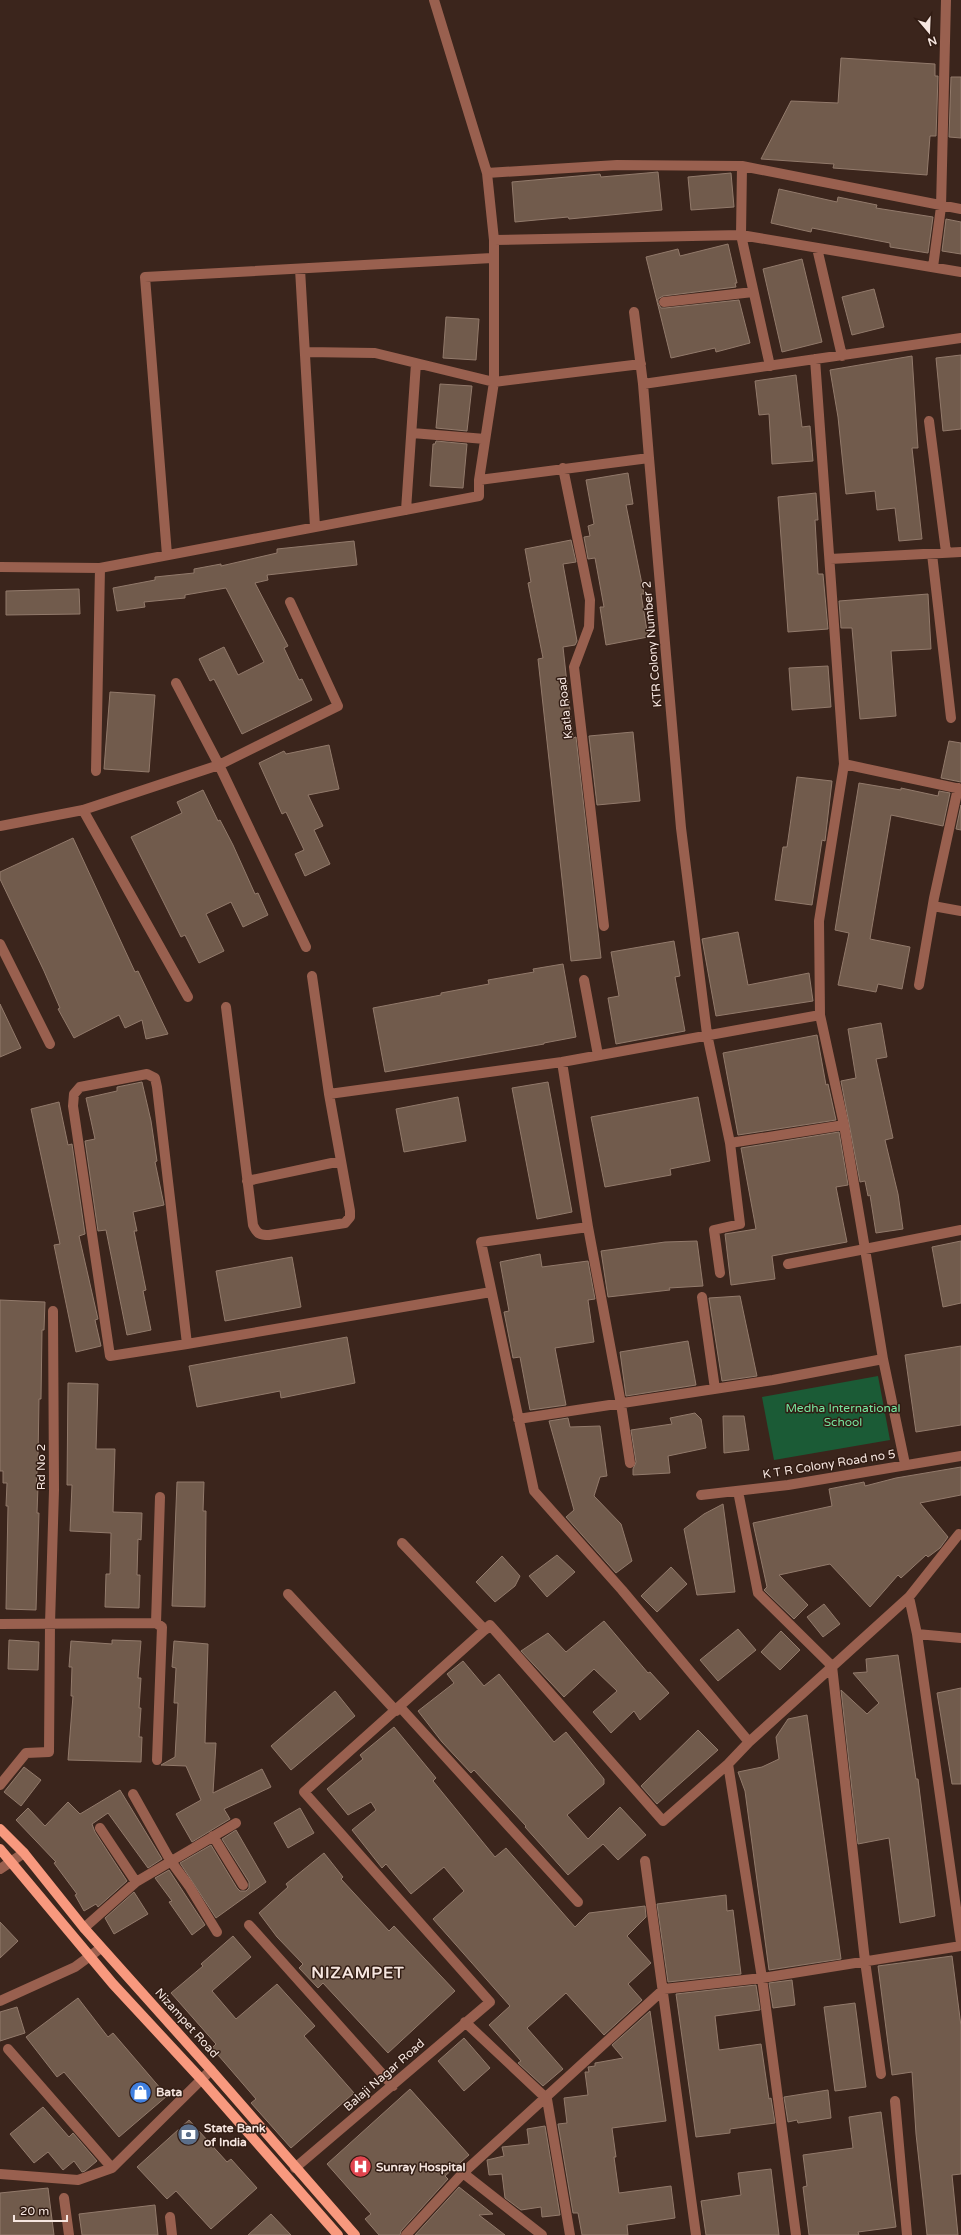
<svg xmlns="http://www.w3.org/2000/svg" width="961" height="2235" viewBox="0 0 961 2235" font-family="'Varela Round',sans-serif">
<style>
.green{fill:#1b5b36}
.building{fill:#715b4c;stroke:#927a6b}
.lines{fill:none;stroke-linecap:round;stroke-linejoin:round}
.street{stroke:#99604f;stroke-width:10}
.primary{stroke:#f8997e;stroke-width:10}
.labels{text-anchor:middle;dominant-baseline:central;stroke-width:3;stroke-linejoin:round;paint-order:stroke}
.street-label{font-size:12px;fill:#f6e6e0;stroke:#311c13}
.park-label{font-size:12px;fill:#76e8a0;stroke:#311c13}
.poi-label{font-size:12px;font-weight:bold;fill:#f6e6e0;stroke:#311c13;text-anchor:start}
.district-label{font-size:16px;font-weight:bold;letter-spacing:1px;fill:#f6e6e0;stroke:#311c13}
</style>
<rect width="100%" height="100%" fill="#3b251c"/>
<path class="green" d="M878,1376l12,64 -116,20 -12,-63z"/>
<path class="building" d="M841,58l94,6v12h3l-2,60h-6l-3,39 -94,-7 1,-4 -73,-5 30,-58 47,2z
M951,77h10v61l-12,-1z
M658,172l4,38 -93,9 -1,-2 -53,5 -3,-40 88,-8 1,3z
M731,173l3,34 -43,3 -3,-33z
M779,189l58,13 1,-5 39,8 -1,3 57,9 -5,36 -38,-6v-4l-78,-15 -1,4 -40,-9z
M946,219l15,3v32l-19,-3z
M728,244l9,39h-2l1,4 -73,9 -5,3v4l3,5h4l74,-8 11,43 -34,9 -1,-4 -44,10 -25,-101 32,-8 2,7z
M802,259l20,83 -40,10 -19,-83z
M874,289l10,38 -32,8 -10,-38z
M446,317l33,2 -3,41 -33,-2z
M961,355v74l-18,2 -7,-73z
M912,356l6,92h-6l10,91 -23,2 -4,-33 -18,2 -2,-19 -29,3 -8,-77 -8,-47z
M796,375l6,52 8,-1 3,35 -41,3 -3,-50 -10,1 -4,-34z
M440,384l32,2 -5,45 -31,-3z
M436,441l31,3 -4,44 -33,-2 3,-42h2z
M628,473l5,31 -7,1 18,89h-3l7,43 -42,8 -6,-38h4l-9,-49 -7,1 -4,-22 6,-1 -2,-10 6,-2 -8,-44z
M816,493l2,27h-3l3,54h5l5,55 -40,3 -10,-135z
M571,540l5,22 -13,2 14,77 -2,4 -12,2 10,91 3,-1 25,221 -30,3 -33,-302 5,-1 -15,-75 3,-1 -6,-33z
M354,541l3,24 -90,10 1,5 -13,3 33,63 -4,2 15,32 3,-1 10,21 -70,34 -28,-55 -4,2 -11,-22 25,-12 14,28 26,-13 -38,-74 -41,7v3l-41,4 1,5 -28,4 -4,-23 42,-8v-3l39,-4v-4l27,-5v2l56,-13v-4z
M79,589l1,25 -74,1v-24z
M928,594l3,55 -40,2 5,65 -36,3 -8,-91h-11l-2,-27z
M828,666l3,41 -39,3 -3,-42z
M110,692l45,3 -6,77 -45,-3z
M633,732l7,69 -43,4 -8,-69z
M949,741l12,2v39l-20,-4z
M329,745l10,44 -31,6 15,31 -9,4 16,34 -25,12 -10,-22 9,-4 -18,-38 -4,2 -23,-51 25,-12 2,3z
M797,777l35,4 -7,60 -3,-1 -10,65 -37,-5 8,-53h4z
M859,783l42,7v-2l37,8 1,-5 11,2 -7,33 -52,-11 -21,124 40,8 -8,42 -24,-5 -2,8 -38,-7 11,-52 -14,-3z
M203,790l15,31 2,-1 13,25 22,49 3,-1 10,22 -25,12 -12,-25 -25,12 18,37 -25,12 -14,-28 -4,2 -50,-100 51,-24 -5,-11z
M961,805v25l-5,-1z
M73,838l62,134 3,-1 30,63 -22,5 -4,-19 -17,8 -6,-13 -45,23 -16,-29 2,-1 -16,-37 -44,-92v-7z
M738,932l10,53 61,-12 4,28 -97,15 -14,-77z
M674,941l6,35 -5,1 10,54 -69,13 -8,-46 11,-2 -8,-44z
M563,964l13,73 -32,6v1l-159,28 -12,-64 68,-13v-2l48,-9 -1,-4 46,-8 -1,-3z
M0,1004l21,44 -21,9z
M881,1023l6,34 -11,2 17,79 -8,2 13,54 5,35 -27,4 -6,-38 -2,1 -3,-15 -5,1 -19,-101 15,-3 -8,-49z
M817,1035l9,50 2,-1 8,36 -98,15 -15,-82z
M142,1082l9,39 6,40 -2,1 9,43 -31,7 4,19h-3l12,59 -3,1 8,39 -24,5 -21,-105 -8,1 -13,-90 10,-2 -9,-41 31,-7v-4z
M548,1082l24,130 -35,7 -25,-131z
M458,1097l8,44 -62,11 -8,-43z
M698,1097l12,64 -40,8 1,6 -66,12 -14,-70z
M59,1102l9,43 4,-1 13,90 -6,2 19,83 -3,1 6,26 -25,6 -22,-107 6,-1 -29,-135z
M839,1132l9,53 -12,2 11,55 -75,14 3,23 -44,6 -6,-51 31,-5 -15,-81z
M697,1241l6,45 -34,2 1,2 -62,7 -7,-46 64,-9z
M961,1241v62l-18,4 -11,-60z
M540,1254l2,13 46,-6 7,38 -7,1 6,42 -39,6 11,57 -36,5 -10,-53 -7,1 -9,-46 5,-1 -9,-49z
M292,1257l9,50 -76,14 -9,-50z
M740,1296l17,80 -35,5 -13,-83z
M0,1300l45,2 -1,28h-2l-1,69h-2l-1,60 -2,27h2l-1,27h2l-3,97 -30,-1 2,-103h-2l1,-23h-4v-12h-3z
M347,1337l8,46 -74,15 -1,-7 -83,16 -8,-41z
M688,1341l8,44 -70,11 -6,-44z
M961,1346v79l-45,7 -11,-77z
M68,1383l30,1 -2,65h19l-2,63 29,1 -1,27 -3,-1 -1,36h3l-1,33 -34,-1 1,-33h4l1,-41 -41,-2 2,-46h-5z
M695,1413l6,6 5,29 -38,8 2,17 -37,2v-6l3,-7 -5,-32 41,-6 -2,-6z
M723,1416h21l5,34 -25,3z
M568,1418l2,9 30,-1 7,50 -7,1 -6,19 27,28 11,37 -16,12 -50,-56 8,-7 -25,-89z
M961,1467v28l-41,8 28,34 -8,11 -12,9 -2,-2 -25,23 -3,-3 -28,32 -40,-43 -51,11 29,30 -14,14 -30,-29 3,-3 -14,-64 79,-17 -3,-17 35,-7 1,4 31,-8z
M177,1482h27l-1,29h3l-1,96 -33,-1z
M723,1504l12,88 -38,3 -13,-66 20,-15z
M557,1555l18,17 -28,25 -18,-21z
M502,1556l18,20 -5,10 -20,16 -19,-20z
M671,1567l16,17 -30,28 -16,-16z
M824,1604l16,20 -17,13 -16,-20z
M604,1621l44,52 2,-1 19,21 -29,27 -6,-9 -23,22 -18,-21 24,-21 -23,-22 -30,28 -43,-46 27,-18 18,19z
M738,1629l18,21 -38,31 -18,-21z
M781,1631l19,19 -20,20 -19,-18z
M9,1640l30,2 -1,28 -30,-1z
M112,1640l29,1 -3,37h3l-2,30h2l-2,29h3l-1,25 -73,-2 5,-64h-2l1,-29h-3l2,-26 41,3z
M174,1641l34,3 -3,99h11l-3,50 49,-24 9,18 -47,22 6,10 -38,23 -16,-28 25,-14 -15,-34 -25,-1 14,-8 3,-54h-4l2,-35 -4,-1z
M898,1655l18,124h2l17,137 -35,7 -11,-85 -31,6 -17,-154 26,24 12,-11 -26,-30 14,-1 -1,-13z
M463,1661l21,25 15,-12 55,68 12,-10 38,47v5l-37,31 21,24 32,-32 26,28 -28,25 -15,-16 -35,31 -43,-48 1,-1 -52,-56 -3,3 -29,-31 -24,-31 36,-28 -7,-9z
M961,1688v96h-9l-15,-91z
M335,1691l20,25 -64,54 -20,-24z
M807,1715l34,244 -72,11 -24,-179 -7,-19 24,-5 17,-8 -3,-22 12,-18z
M394,1727l42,51 -3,3 62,76 11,-9 69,79 14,-14 56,-7 1,11 -19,19 24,27 -23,21 14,16 -38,35 -38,-42 -39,35 36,41 -20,17 -25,-23 3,-2 -32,-36 21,-19 -77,-87 31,-28 -20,-24 -33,27 -25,-30 -4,4 -30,-38 24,-20 -5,-8 -23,13 -21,-26 36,-30 -3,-4z
M698,1730l20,20 -61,54 -16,-18z
M24,1767l17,13 -20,26 -17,-14z
M120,1790l42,69 -14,9 -40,-55 -16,11 3,8 32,49 -29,26 -2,-3 -12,7 -9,-16 2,-1 -23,-31 2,-1 -40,-42 12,-12 17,18 23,-24 12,12z
M300,1808l14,25 -26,15 -14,-25z
M236,1830l30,52 -50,36 -36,-55 31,-18 26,43 3,3h6l3,-3v-6l-27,-43z
M324,1853l19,24 -2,2 48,52 5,-5 61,65 -67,62 -65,-70 -5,5 -19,-20 4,-4 -26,-27 -18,-24 29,-26 -2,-3z
M169,1870l36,55 -13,10 -23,-33 3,-1 -17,-23z
M134,1892l14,22 -34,20 -9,-16z
M726,1895l1,16 6,-1 8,64 -73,8 -11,-78z
M0,1922l18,19 -18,17z
M233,1936l18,21 -39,34 24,28 41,-35 38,42 -11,10 50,57 -63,55 -40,-45 5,-4 -44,-51 4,-4 -45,-51 32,-27 -2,-2z
M952,1956l9,70v148l-9,1 6,60h-31l-11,-101 -4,-62 -20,3 -14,-109z
M792,1980l3,25 -22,3 -4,-25z
M756,1985l4,25 -45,6 4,34 42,-6 8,55 2,-1 4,25 -45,6v4l-34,4 -20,-143z
M78,1998l30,39 5,-4 54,63 -48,41 -55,-65 -7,5 -31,-40z
M855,2003l11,84 -31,4 -11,-84z
M17,2007l8,26 -25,8v-29z
M650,2011l16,110 -54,7 4,29h-2l5,36 52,-7 4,32 -48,7 1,10h-46l-4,-22h-5l-15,-89 9,-1 -3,-25 24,-3 -3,-23h4l-1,-5 7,-1v-3l28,-5 -11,-13z
M464,2038l26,30 -26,23 -26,-30z
M410,2089l59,66 -24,21 3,3 -47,52 -1,4h-21l-14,-16 6,-5 -44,-50z
M828,2090l3,28 -33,5 -1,-3 -9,2 -4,-25z
M43,2107l26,30 4,-4 24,28 -12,10 -3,1 -8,-11 -11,9 -15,-18 -14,11 -24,-29z
M881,2112l15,115 -38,5 1,3h-50l-6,-48 4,-1 -4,-31 50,-7 -4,-31z
M189,2120l38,42 4,-3 26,29 -46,41 -35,-38 -9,8 -30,-32z
M545,2126l15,89 -18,2 -1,-10 -20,3 -16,-12 -3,-24 -13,1 -2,-15 17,-4 -2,-9 27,-3 -2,-15z
M771,2169l8,66h-73l-5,-34 40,-6 -3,-22z
M459,2187l34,27 -14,1 26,20h-90z
M48,2188l6,47h-54v-42z
M155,2205l3,30h-76l-3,-21z
M271,2214l20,21h-43z"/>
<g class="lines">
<path class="street" d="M742,166l-1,69 29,131
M487,173l130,-8 125,1 219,43
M494,240l247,-5 220,37
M817,248l25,108
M933,267l8,-60 5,-207
M300,269l15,258
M664,302l89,-10
M634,312l9,72
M305,352l70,1 119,29 147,-18
M929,421l17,131
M412,433l73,6
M649,458l32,370 26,206 23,109 10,81 -26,6 6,43
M563,468l27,132 -1,27 -15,40 30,259
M479,480l170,-22 -6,-74 318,-46
M406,510l10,-147
M932,554l19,164
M167,555l-22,-278 347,-19
M830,559l131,-7
M0,567l100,1 379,-72v-16l15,-98v-142l-7,-67 -53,-173
M176,683l43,82 87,182
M844,764l117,25
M96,771l4,-203
M83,810l105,187
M0,826l83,-16 136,-45 119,-59 -48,-104
M933,906l28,5
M0,944l50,100
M584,980l14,75
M919,985l15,-87 24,-110
M226,1007l27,218c4,9 7,10 16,10l76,-12 5,-6v-6l-21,-117 -17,-118
M562,1062l26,165 33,177 9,59
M329,1094l233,-32 258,-47
M730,1143l114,-18
M247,1181l94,-20
M588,1227l-107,15 53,249 88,99 127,152 160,-145 8,37 44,309
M788,1264l77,-15 -21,-124 -24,-110 -1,-94 25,-157 -29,-405
M702,1297l13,92
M187,1344l-30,-257 -2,-9 -8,-4 -67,13 -6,7 -1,12 37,250 77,-12 304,-52
M518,1419l255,-39 110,-21
M905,1464l-22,-105 -18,-110 96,-19
M738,1491l20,102 74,73 33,295 16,113
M701,1495l87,-10 173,-29
M402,1543l83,87
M288,1594l108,117
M909,1597l50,-63
M156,1623l4,-126
M0,1624l156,-1 6,4 -5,133
M917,1634l44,4
M400,1707l178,195
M728,1764l34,214 34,257
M0,1785l26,-32 23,-1 1,-128 4,-134 -1,-179
M133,1794l37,66 19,26 28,46
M100,1828l36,54
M213,1836l30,49
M645,1861l51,374
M0,1869l24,-16
M249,1925l144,161
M84,1928l52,-46 100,-59
M0,2001l75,-34 26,-19
M465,2022l82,77 23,136
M895,2101l12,134
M112,2168l99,-98
M295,2168l195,-166 -186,-210 186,-167 173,196 65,-57 21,-22
M463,2173l79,62
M0,2174l78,6 34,-12 -104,-119
M64,2198l5,37
M170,2217l2,18
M406,2235l57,-62 201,-184 98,-11 199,-32"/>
<path class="primary" d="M0,1829l24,24 60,75 127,142 144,165
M0,1849l113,135 88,95 137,156"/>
</g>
<defs>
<symbol id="shop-disc" viewBox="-11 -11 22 22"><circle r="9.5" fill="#3f7fe0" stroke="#311c13"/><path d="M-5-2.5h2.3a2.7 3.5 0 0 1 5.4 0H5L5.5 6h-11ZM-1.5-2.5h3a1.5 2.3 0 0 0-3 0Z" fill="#fff"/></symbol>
<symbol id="bank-disc" viewBox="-11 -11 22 22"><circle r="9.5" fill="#5c6f8a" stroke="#311c13"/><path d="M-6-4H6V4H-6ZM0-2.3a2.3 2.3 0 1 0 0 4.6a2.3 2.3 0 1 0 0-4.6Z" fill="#fff"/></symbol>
<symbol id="hospital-disc" viewBox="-11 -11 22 22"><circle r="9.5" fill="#e0444e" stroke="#311c13"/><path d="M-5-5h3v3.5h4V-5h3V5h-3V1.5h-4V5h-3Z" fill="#fff"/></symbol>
</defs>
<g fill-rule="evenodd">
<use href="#shop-disc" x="128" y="2080" width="25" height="25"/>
<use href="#bank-disc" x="176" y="2122" width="25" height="25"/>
<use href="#hospital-disc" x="348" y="2154" width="25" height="25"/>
</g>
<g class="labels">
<g class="street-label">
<text transform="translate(652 644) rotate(-95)">KTR Colony Number 2</text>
<text transform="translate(565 708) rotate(-96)">Katla Road</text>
<text transform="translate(829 1464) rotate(-9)">K T R Colony Road no 5</text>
<text transform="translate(41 1467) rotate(-90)">Rd No 2</text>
<text transform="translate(187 2023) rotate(48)">Nizampet Road</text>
<text transform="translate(384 2075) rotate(-41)">Balaji Nagar Road</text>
</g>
<g class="park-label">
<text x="843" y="1408">Medha International<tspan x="843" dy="14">School</tspan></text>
</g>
<g class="poi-label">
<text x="156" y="2092">Bata</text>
<text x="204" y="2128">State Bank<tspan x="204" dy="14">of India</tspan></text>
<text x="376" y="2167">Sunray Hospital</text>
</g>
<g class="district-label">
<text x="358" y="1973">NIZAMPET</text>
</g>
</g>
<g transform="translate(929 32) rotate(161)" stroke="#311c13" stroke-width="3" paint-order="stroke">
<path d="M0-3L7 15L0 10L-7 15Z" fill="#f6e6e0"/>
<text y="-6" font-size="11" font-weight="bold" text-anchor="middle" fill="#f6e6e0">N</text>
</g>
<path d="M14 2215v6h53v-6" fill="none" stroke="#f6e6e0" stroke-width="2"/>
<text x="20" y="2215" font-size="12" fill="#f6e6e0" stroke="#311c13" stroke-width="3" paint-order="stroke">20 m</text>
</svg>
